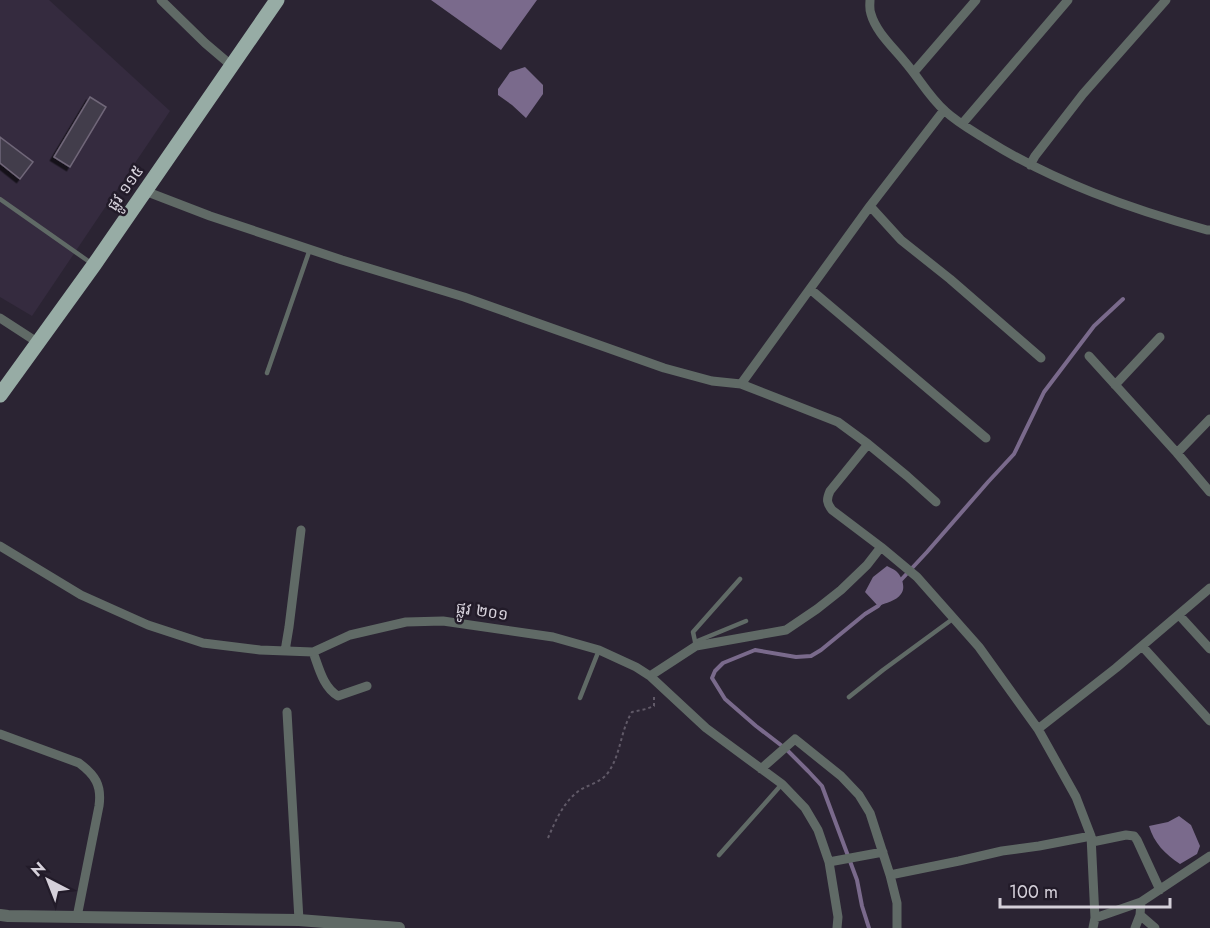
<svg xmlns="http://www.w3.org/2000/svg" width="1210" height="928" viewBox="0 0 1210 928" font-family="Jost,'Noto Sans Khmer',sans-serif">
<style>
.built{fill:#352b3f}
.water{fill:#7a6a8c}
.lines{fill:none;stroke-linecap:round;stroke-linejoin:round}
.stream{stroke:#7a6a8c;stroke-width:4}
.building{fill:#433c4c;stroke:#706779;stroke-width:1.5;filter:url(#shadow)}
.path{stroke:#615a68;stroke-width:2;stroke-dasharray:3 3;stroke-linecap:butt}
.service{stroke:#606a66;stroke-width:4.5}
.minor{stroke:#606a66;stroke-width:9}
.tertiary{stroke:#606a66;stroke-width:12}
.primary{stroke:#97aca5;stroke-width:15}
.labels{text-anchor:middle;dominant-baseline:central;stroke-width:5;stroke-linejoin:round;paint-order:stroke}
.street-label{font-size:16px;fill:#d5d0da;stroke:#221b29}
</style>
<defs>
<filter id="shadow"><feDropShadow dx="-3.5" dy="3.5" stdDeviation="0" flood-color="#0009"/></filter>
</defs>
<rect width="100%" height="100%" fill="#2b2433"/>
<path class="built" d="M0,0h49l121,111 -138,205 -32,-19z"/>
<path class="water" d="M431,0h106l-36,50z
M525,67l18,18v9l-17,24 -14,-13 -14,-10v-6l12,-17z
M887,566c3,2 7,3 9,5 6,5 10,17 5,23 -5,7 -15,9 -23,12l-13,-14 8,-15z
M1179,816l12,9 9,21 -3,8 -17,10c-15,-10 -26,-21 -31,-38l19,-4z"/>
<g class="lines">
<path class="stream" d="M900,581l27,-29 61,-70 26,-28 30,-62 50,-66 29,-27
M869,928l-7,-22 -5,-26 -35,-94 -14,-15 -22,-22 -30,-23 -31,-27 -13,-21 3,-7 8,-8 32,-13 41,7 15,-1 10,-6 44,-36 13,-8 3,-4"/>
</g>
<path class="building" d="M90,97l16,10 -36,60 -16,-10z
M0,137l33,25 -13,17 -20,-16z"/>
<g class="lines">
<path class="path" d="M548,838c7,-16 14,-33 28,-45 9,-8 23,-9 31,-19 14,-18 13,-43 25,-62l14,-3 8,-3v-12"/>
<path class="service" d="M0,199l91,64
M267,373l43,-124
M695,642l51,-21
M696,646l-3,-14 47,-53
M849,697l34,-27 71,-52
M580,698l19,-48
M719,855l63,-71"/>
<path class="minor" d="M161,0l44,43 27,23
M870,0c0,4 -1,9 1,14 5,18 22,33 34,48 14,16 24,35 40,49 13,12 28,20 42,29 67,42 144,69 220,90h3
M914,72l62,-72
M962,124l106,-124
M1030,165l5,-9 48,-62 83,-94
M145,191l65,25 132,44 122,37 200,71 48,13 29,3 129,-178 74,-96
M870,206l31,34 49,39 91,79
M810,289l176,149
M0,318l37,24
M1089,356l88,97 33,39
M741,384l97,38 30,22 -38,47c-4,9 -3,12 2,19l49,37 36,30 62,70 59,82 38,68 15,39 4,82 -2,10
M1115,385l45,-48
M868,444l39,32 29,26
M1177,453l33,-34
M0,546l81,49 67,30 55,18 57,7 53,2 37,-17 56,-13 37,-1 110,16 46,13 37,17 14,9 56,52 76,56 23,24 13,22 11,32 9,55 -1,11
M1179,615l31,34
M1142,646l68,75
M285,651l4,-24 12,-97
M313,652c6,16 10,35 25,44l29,-10
M650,676l46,-30 90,-16 31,-21 24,-19 26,-25 14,-18
M287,712l12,208
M1038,729l78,-61 94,-80
M0,734l79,29c16,12 23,22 20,43l-22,111
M761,769l34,-30 46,37 18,19 11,18 20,62 7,28v25
M1092,842l34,-7 8,1 3,4 23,50
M829,862l54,-10
M890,875l69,-14 43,-10 37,-5 52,-10
M1140,915l15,13
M1095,918l46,-16 69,-46
M1135,928l5,-13 1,-13"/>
<path class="tertiary" d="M0,915l8,1 291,4 100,8"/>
<path class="primary" d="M0,395l94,-130 183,-265"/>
</g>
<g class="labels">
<g class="street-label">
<text transform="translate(125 188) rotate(-55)">ផ្លូវ ១១៥</text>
<text transform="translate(482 611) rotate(8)">ផ្លូវ ២០១</text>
</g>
</g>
<g transform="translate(48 880) rotate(318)" stroke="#221b29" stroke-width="4.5" paint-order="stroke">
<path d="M0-4.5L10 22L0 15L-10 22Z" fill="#d5d0da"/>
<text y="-9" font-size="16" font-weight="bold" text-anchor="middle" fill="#d5d0da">N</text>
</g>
<path d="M1000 898v9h170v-9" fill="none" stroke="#d5d0da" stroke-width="3"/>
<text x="1009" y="898" font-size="18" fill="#d5d0da" stroke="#221b29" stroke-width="4.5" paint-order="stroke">100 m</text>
</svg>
